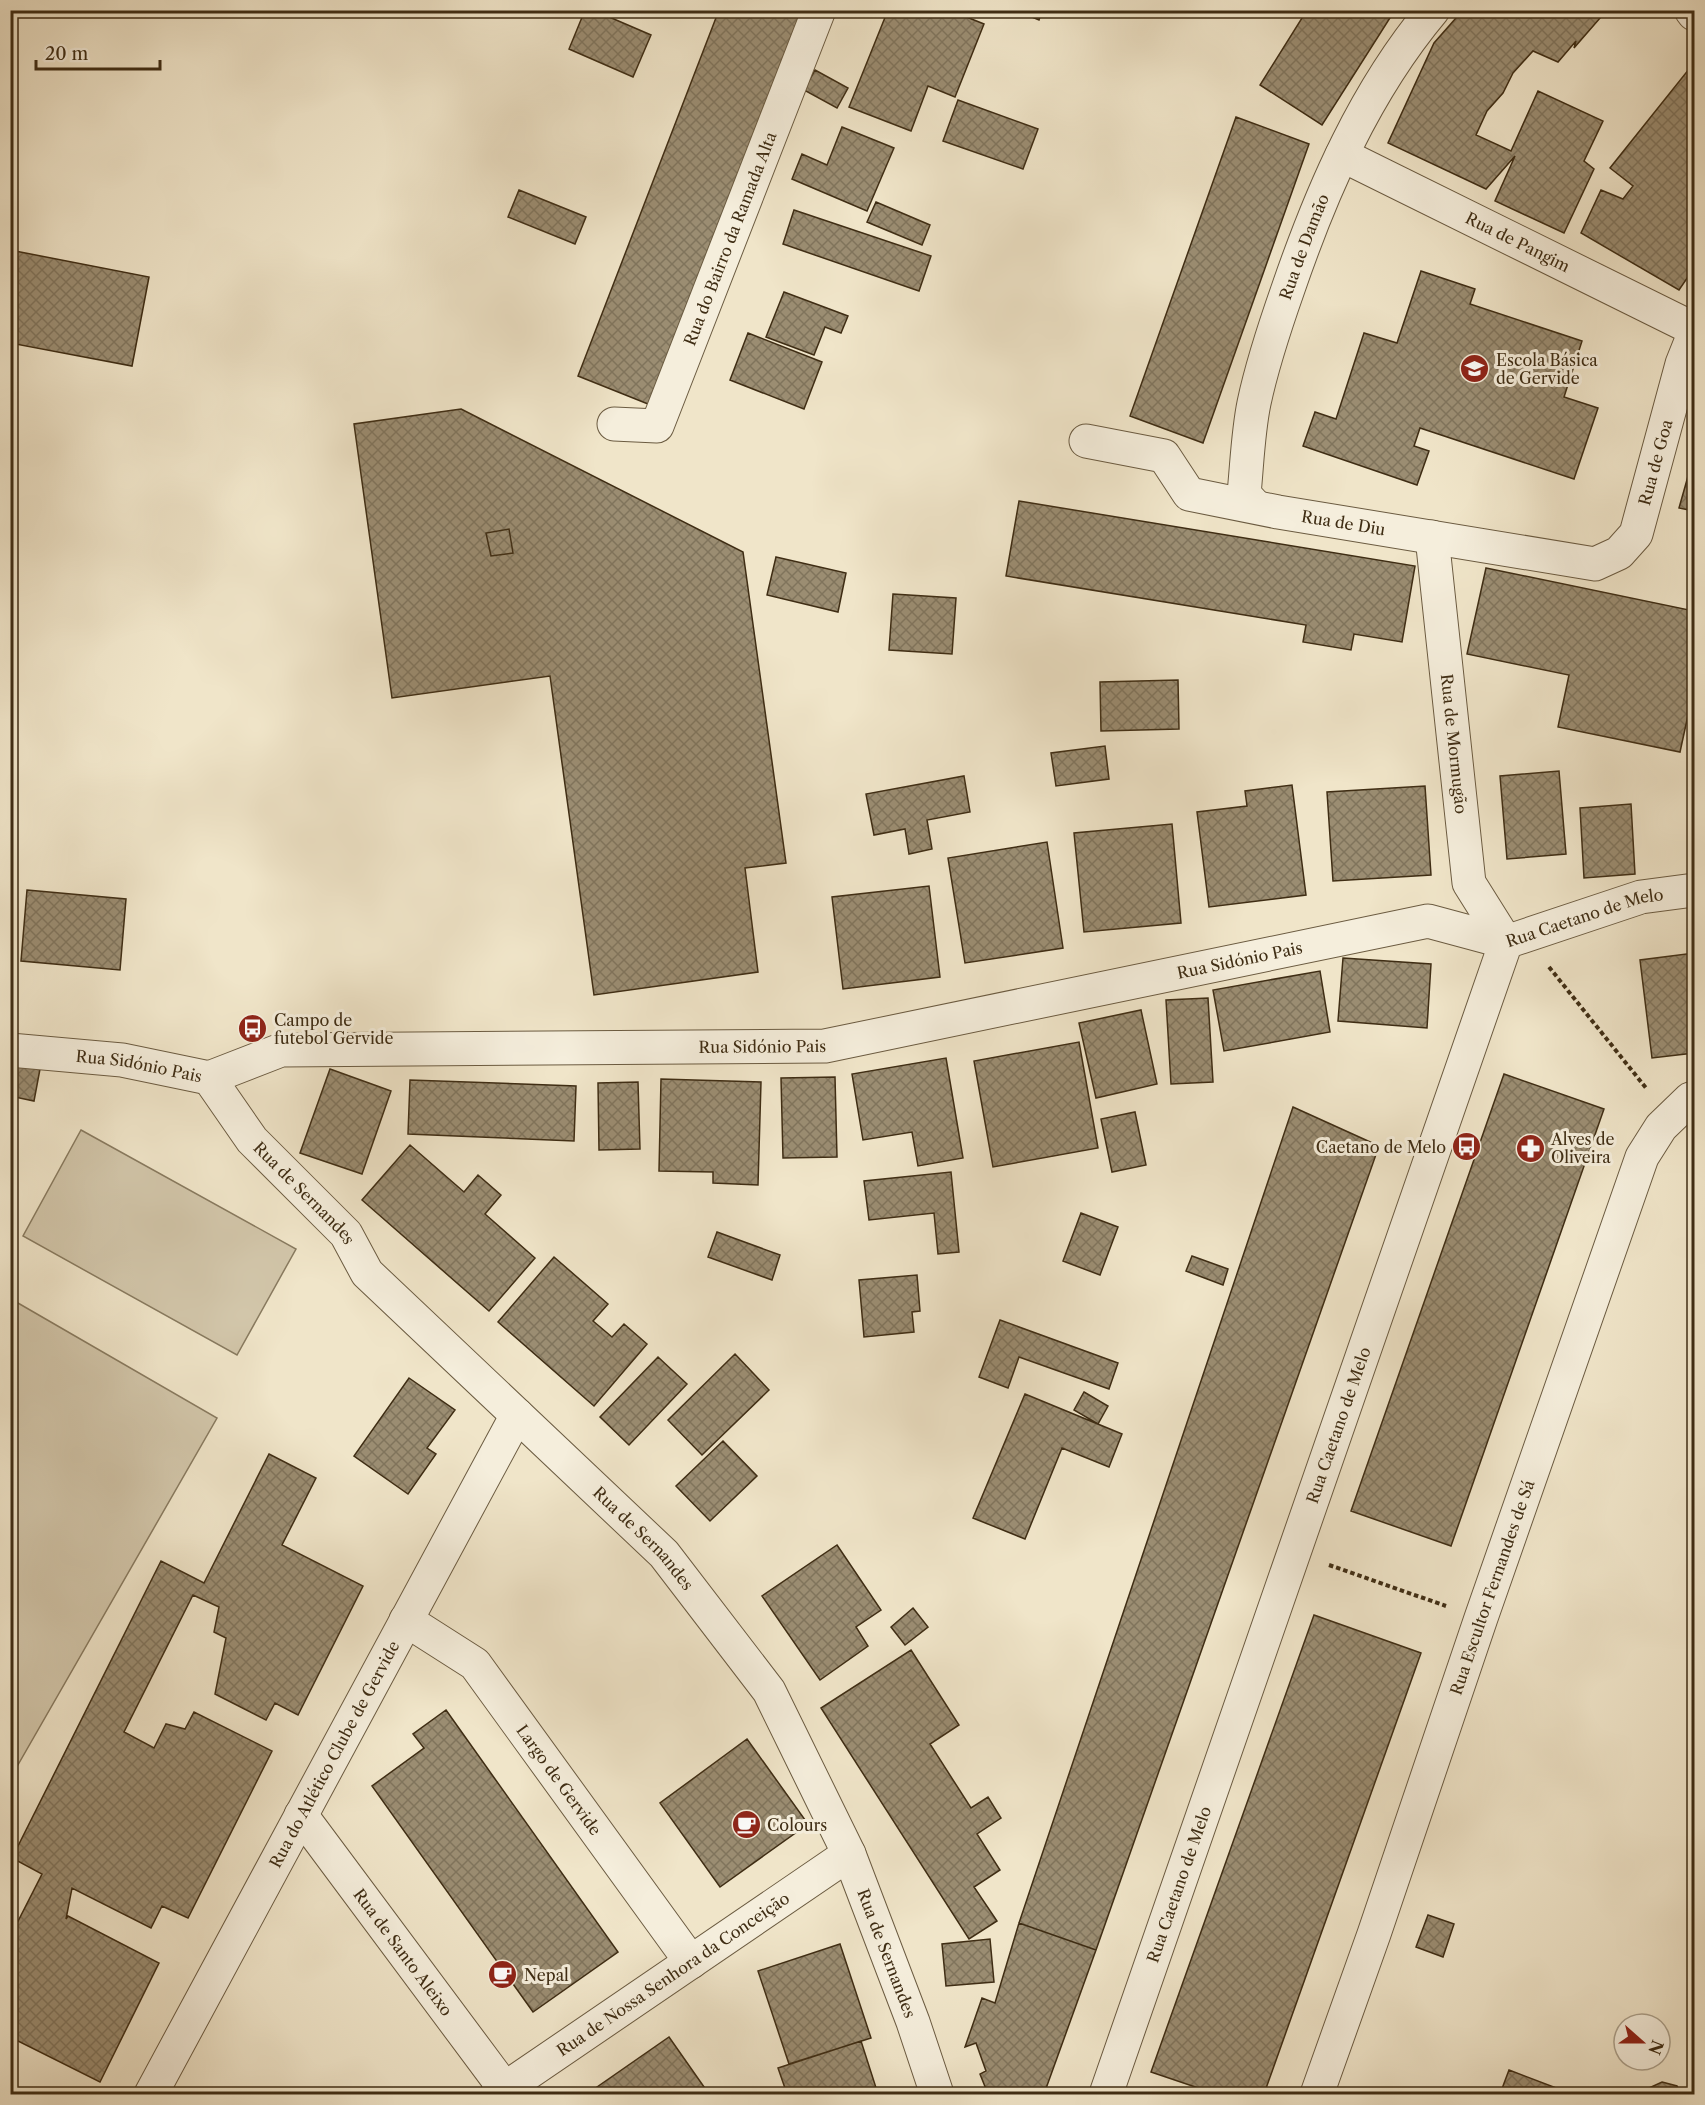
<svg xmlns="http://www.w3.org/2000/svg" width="1705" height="2105" viewBox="0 0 1705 2105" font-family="'Libre Caslon Text',serif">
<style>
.green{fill:#d2c6aa;stroke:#887a5f;stroke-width:1.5}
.building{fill:url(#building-cross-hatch);stroke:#3f2d14;stroke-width:1.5}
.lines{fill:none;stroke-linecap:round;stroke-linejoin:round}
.minor-casing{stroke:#6b5b41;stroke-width:35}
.tertiary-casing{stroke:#6b5b41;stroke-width:35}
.path{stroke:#3f2d14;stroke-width:4;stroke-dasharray:4.5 3;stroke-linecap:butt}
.minor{stroke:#f5eedc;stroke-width:33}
.tertiary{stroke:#f5eedc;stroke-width:33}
.labels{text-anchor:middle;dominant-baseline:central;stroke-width:6;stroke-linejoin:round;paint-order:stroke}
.street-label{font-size:16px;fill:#3f2d14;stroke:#f5eedc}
.poi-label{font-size:16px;fill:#3f2d14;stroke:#f5eedc;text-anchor:start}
</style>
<defs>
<pattern id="building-cross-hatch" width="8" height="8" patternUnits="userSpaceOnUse" patternTransform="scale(1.5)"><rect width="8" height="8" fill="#9b8d72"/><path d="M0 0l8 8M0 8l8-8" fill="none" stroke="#80745c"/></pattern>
</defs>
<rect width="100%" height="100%" fill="#f0e5c9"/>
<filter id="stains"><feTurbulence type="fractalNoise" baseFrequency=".00333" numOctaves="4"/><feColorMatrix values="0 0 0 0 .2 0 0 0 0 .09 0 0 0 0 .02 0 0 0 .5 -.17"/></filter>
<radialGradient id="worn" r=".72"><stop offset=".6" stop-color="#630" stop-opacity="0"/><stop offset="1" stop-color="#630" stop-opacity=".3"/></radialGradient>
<path class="green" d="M81,1130l215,119 -59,106 -214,-119z
M11,1299l206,119 -206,359z"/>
<path class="building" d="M585,10h8l58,25 -18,42 -64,-28z
M719,10h87l-153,396 -75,-30z
M888,10h61l35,14 -29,73 -27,-11 -17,45 -62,-24z
M1015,10h27l-3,10z
M1307,10h88l-73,115 -62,-40z
M1463,10h144l-33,38 2,-7 -18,21 -25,-11 -20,22 -10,20 -16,18 -11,24 35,16 27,-60 65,30 -19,40 10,8 -30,64 -69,-32 20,-45 -29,33 -98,-46 46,-100z
M1689,69l5,5v194l-15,22 -98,-57 20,-43 22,9 10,-13 -23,-18z
M815,70l33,18 -11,20 -33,-18z
M958,100l80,29 -15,40 -80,-28z
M1236,117l73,27 -106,299 -73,-27z
M842,127l52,21 -27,63 -75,-32 10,-25 25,11z
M519,190l67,27 -11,27 -67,-27z
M876,202l54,23 -8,20 -55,-23z
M794,210l137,46 -12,35 -136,-47z
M10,250l139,27 -17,89 -122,-23z
M1421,271l54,18 -5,15 112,37 -18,56 34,11 -24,71 -154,-51 -6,18 15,5 -12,34 -114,-39 12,-34 21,7 28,-86 33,10z
M784,292l64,24 -7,17 -16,-6 -11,28 -48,-18z
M748,333l74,29 -18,47 -74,-29z
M461,409l282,143 43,311 -41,5 13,104 -164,23 -44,-319 -158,22 -38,-274z
M1694,455v56l-15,-3z
M1019,501l396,65 -13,76 -48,-8 -3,16 -48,-8 3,-17 -300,-49z
M509,529l4,24 -22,3 -5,-23z
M776,557l70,16 -8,39 -71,-17z
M1486,568l208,43v96l-4,-1 -10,46 -122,-25 11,-52 -102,-21z
M893,594l63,4 -4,56 -63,-4z
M1178,680l1,49 -78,2 -1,-49z
M1105,746l4,33 -53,7 -5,-33z
M1559,771l7,83 -59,5 -7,-83z
M964,776l6,36 -43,8 5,29 -23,5 -4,-25 -31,6 -8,-41z
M1292,785l14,110 -97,12 -12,-95 50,-6 -2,-15z
M1425,786l6,89 -98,6 -6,-89z
M1631,804l4,70 -51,4 -4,-70z
M1172,824l9,99 -97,9 -10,-99z
M1047,842l16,106 -98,15 -17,-105z
M929,886l11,91 -97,12 -11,-92z
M27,890l99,9 -6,71 -99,-9z
M1694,953v100l-42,5 -12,-98z
M1343,958l88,6 -4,64 -89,-7z
M1320,971l10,61 -106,19 -11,-61z
M1208,998l5,84 -42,2 -5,-84z
M1141,1010l16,74 -61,14 -17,-75z
M1079,1042l19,106 -105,19 -19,-106z
M946,1058l17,100 -45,8 -6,-34 -49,8 -11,-66z
M10,1063l30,6 -6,32 -24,-5z
M330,1069l61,22 -29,83 -62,-21z
M1504,1074l100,35 -153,437 -100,-35z
M835,1077l2,80 -54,1 -2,-80z
M661,1079l100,3 -3,103 -45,-2v-11l-54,-1z
M410,1080l166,6 -2,55 -166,-7z
M638,1082l2,67 -41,1 -1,-67z
M1293,1107l86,39 -283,804 -77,-27z
M1135,1112l11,53 -34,7 -11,-53z
M410,1145l54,47 14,-17 23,20 -16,19 50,44 -46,53 -127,-111z
M951,1172l8,80 -21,2 -4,-41 -65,7 -5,-39z
M1081,1213l37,14 -18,48 -37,-14z
M717,1232l63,23 -8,25 -64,-23z
M1192,1256l36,13 -5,16 -37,-14z
M554,1257l54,47 -15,17 19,16 12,-13 23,20 -53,62 -96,-84z
M917,1275l3,36 -8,1 2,20 -50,5 -5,-57z
M1000,1320l118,43 -9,26 -90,-32 -11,31 -29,-11z
M735,1354l34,36 -67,65 -34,-35z
M658,1357l29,27 -58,61 -29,-28z
M409,1378l46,32 -28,38 9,6 -28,40 -54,-38z
M1084,1392l24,14 -10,18 -24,-14z
M1025,1394l97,40 -13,33 -47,-19 -37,91 -52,-21z
M723,1441l34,35 -47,45 -34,-35z
M269,1454l47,24 -34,67 81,41 -65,129 -23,-12 -9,17 -51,-26 11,-56 -12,-6 5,-25 -26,-12 -69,137 30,16 12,-24 19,5 9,-17 78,39 -84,167 -26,-12 -11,22 -79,-40 -6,31 2,-3 91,47 -59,119 -90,-45v-100l32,-63 -30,-16 149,-297 43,22z
M837,1545l44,65 -25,17 12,19 -48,34 -58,-84z
M913,1608l15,19 -23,18 -14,-18z
M1314,1615l107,38 -157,441h-48l-65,-22z
M911,1650l48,75 -29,19 41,64 17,-11 13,21 -24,16 23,36 -26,17 23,34 -28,18 -148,-231z
M446,1710l172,242 -85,60 -161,-226 52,-38 -11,-14z
M747,1739l61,85 -88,63 -60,-84z
M1428,1915l26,9 -11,33 -27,-10z
M1019,1923l77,27 -52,144h-56l-8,-20 6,-3 -10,-28 -11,4 17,-49 13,5z
M990,1939l4,43 -48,4 -4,-42z
M840,1944l31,94 -82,26 -31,-93z
M669,2037l40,57h-122z
M861,2041l17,53h-91l-9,-26z
M1509,2070l63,24h-72z
M1662,2082l15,4 4,8h-45z"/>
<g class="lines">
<defs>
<g id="minor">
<path d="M1691,10l3,4"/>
<path id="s1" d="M1342,155l352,174"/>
<path id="s2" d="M614,424l43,2 162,-416"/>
<path id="s3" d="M1086,441l78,15 25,38 89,18 317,52 24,-11 17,-19 46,-170 12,-30"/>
<path id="s4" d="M1255,506l-11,-12c3,-30 4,-62 10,-91 8,-38 21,-77 34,-114 34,-99 77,-198 145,-279"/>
<path id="s5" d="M1432,537l37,346 37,59"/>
<path id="s6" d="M10,1050l112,10 87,18 72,-28 544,-4 603,-125 78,21"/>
<path id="s7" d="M209,1078l43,62 94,94 21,39 297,281 105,137 80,163 64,168 24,72"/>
<path id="s8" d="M406,1620l69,44 216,298"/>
<path id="s9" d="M301,1815l204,274"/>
<path id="s10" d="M151,2094l366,-679"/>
<path id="s11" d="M497,2094l352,-240"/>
<path id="s12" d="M1317,2094l57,-160 107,-316 161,-461 19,-30 29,-28 4,-1"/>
</g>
<g id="tertiary">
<path id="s13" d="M1106,2094l400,-1152 135,-45 53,-7"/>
</g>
</defs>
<use href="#minor" class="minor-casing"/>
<use href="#tertiary" class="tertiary-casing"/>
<path class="path" d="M1549,967l97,121
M1329,1565l117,41"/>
<use href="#minor" class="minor"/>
<use href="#tertiary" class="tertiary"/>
</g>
<defs>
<symbol id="school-disc" viewBox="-11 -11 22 22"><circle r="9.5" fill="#8f2418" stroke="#f5eedc"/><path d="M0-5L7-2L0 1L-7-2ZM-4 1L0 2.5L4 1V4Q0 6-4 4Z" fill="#fff"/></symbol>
<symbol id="bus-disc" viewBox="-11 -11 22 22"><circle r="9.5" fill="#8f2418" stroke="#f5eedc"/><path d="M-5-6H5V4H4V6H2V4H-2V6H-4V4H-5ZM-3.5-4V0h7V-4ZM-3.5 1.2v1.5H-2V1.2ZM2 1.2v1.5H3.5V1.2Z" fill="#fff"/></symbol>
<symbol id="pharmacy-disc" viewBox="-11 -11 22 22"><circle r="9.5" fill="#8f2418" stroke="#f5eedc"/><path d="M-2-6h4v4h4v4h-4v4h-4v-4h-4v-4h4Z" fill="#fff"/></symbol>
<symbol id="cafe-disc" viewBox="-11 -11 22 22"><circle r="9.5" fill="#8f2418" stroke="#f5eedc"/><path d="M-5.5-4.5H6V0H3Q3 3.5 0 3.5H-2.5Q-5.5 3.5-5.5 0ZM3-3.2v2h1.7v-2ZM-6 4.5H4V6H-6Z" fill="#fff"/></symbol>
</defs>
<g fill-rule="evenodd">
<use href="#school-disc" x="1458" y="352" width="33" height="33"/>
<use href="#bus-disc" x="236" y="1012" width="33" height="33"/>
<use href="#bus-disc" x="1450" y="1130" width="33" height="33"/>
<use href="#pharmacy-disc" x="1514" y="1132" width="33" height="33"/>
<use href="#cafe-disc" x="730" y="1808" width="33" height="33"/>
<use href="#cafe-disc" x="486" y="1958" width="33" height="33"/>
</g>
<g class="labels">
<g class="street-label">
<text stroke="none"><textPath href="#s2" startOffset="244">Rua do Bairro da Ramada Alta</textPath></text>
<text stroke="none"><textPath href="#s1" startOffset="196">Rua de Pangim</textPath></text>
<text stroke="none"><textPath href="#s4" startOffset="272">Rua de Damão</textPath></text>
<text stroke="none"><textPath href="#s3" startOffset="663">Rua de Goa</textPath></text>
<text stroke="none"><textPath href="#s3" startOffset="282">Rua de Diu</textPath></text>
<text stroke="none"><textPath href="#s5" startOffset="208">Rua de Mormugão</textPath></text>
<text stroke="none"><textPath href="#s13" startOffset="1302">Rua Caetano de Melo</textPath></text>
<text stroke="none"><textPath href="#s6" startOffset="1246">Rua Sidónio Pais</textPath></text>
<text stroke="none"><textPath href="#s6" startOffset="760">Rua Sidónio Pais</textPath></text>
<text stroke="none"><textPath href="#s6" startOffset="130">Rua Sidónio Pais</textPath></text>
<text stroke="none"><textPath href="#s7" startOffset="150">Rua de Sernandes</textPath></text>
<text stroke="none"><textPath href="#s13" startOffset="708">Rua Caetano de Melo</textPath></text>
<text stroke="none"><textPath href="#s7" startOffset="636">Rua de Sernandes</textPath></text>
<text stroke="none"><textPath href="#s12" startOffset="536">Rua Escultor Fernandes de Sá</textPath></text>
<text stroke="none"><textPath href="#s10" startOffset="386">Rua do Atlético Clube de Gervide</textPath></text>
<text stroke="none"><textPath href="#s8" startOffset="225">Largo de Gervide</textPath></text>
<text stroke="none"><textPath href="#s13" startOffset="222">Rua Caetano de Melo</textPath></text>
<text stroke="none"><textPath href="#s9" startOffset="171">Rua de Santo Aleixo</textPath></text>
<text stroke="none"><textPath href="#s7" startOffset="1122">Rua de Sernandes</textPath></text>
<text stroke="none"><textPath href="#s11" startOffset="213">Rua de Nossa Senhora da Conceição</textPath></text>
</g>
<g class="poi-label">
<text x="1496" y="360">Escola Básica<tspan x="1496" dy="18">de Gervide</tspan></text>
<text x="274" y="1020">Campo de<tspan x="274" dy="18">futebol Gervide</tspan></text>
<text x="1551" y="1139">Alves de<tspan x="1551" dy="18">Oliveira</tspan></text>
<text x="1446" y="1147" text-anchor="end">Caetano de Melo</text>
<text x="767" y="1825">Colours</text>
<text x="524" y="1975">Nepal</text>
</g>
</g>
<rect width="1705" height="2105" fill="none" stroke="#f0e5c9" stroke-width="36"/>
<rect x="12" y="12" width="1681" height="2081" fill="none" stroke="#3f2d14" stroke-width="3"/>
<rect x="18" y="18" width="1669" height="2069" fill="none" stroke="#3f2d14" stroke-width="1.5"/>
<g transform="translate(1642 2042) rotate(111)"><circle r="28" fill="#f5eedc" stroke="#aca18c" stroke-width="1.5"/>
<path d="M0-4.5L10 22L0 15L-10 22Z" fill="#8f2418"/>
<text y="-9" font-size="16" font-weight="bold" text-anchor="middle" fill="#3f2d14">N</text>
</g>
<path d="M36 60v9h124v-9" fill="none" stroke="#3f2d14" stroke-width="3"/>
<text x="45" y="60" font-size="18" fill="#3f2d14" stroke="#f5eedc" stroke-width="4.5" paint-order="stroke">20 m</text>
<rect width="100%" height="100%" filter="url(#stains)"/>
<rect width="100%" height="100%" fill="url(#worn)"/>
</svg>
